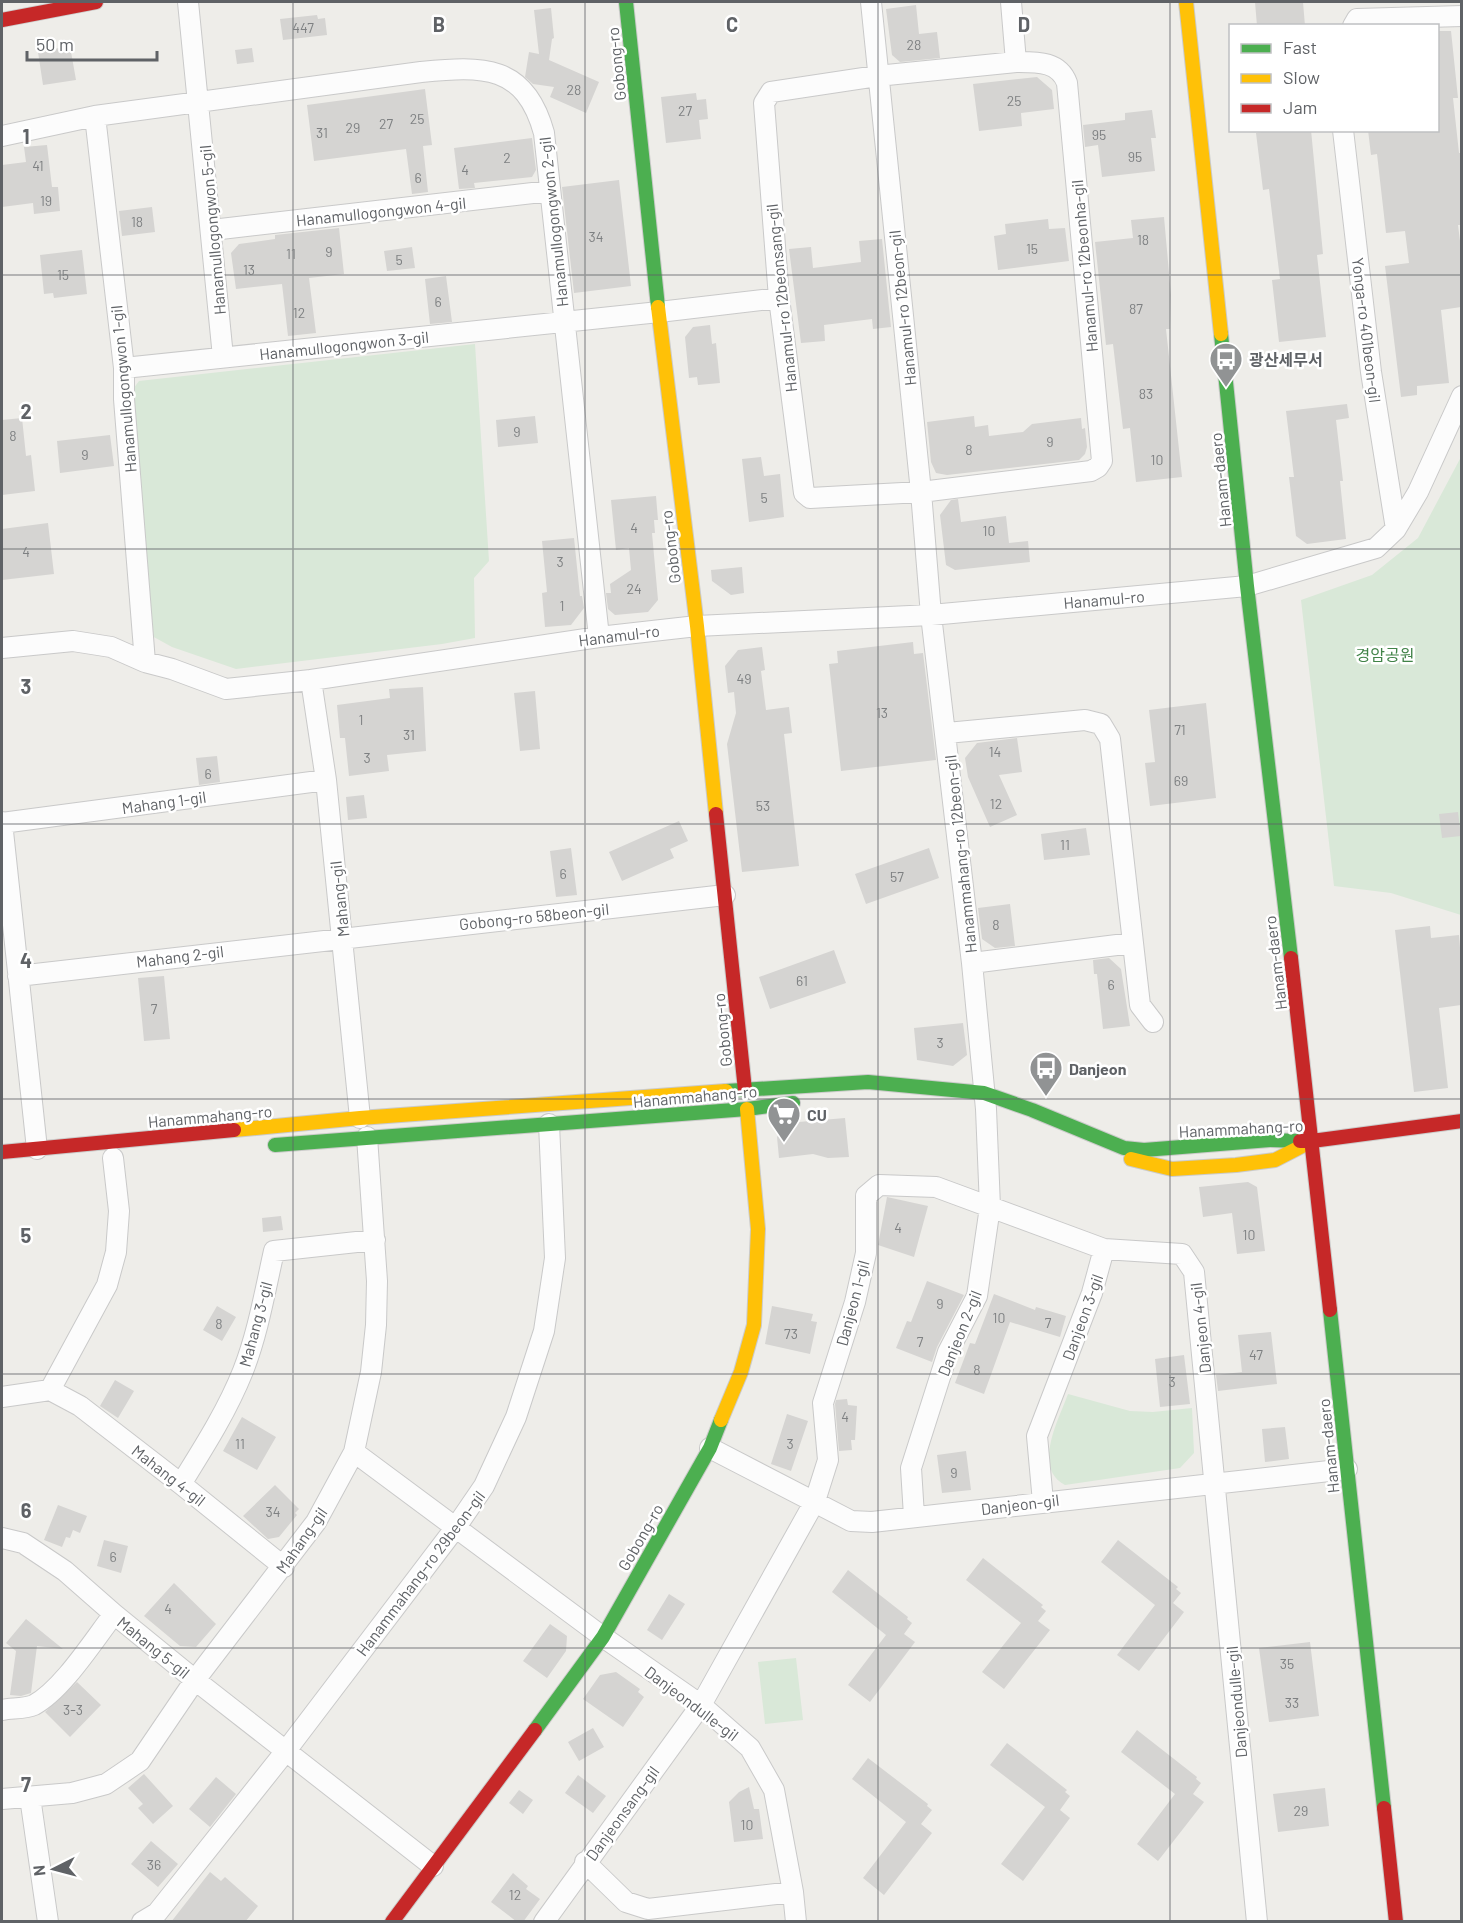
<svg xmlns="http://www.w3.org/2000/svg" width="1463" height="1923" viewBox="0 0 1463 1923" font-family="Barlow,'Noto Sans KR',sans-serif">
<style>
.green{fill:#d9e8d8}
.building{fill:#d5d4d2}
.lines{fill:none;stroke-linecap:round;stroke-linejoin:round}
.street-casing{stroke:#c9c9c9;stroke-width:22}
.fast-casing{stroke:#cbcbca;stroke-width:16}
.slow-casing{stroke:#cbcbca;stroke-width:16}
.jam-casing{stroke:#cbcbca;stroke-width:16}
.street{stroke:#fcfcfc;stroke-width:20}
.fast{stroke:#4caf50;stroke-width:14}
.slow{stroke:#ffc107;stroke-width:14}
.jam{stroke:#c62828;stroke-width:14}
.grid{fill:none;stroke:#5f6266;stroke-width:1.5;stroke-opacity:0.55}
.labels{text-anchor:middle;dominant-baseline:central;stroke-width:5;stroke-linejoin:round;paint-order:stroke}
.number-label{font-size:14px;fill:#7e8082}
.street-label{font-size:16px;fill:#5f6266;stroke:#fff}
.poi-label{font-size:16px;font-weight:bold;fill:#5f6266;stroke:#fff;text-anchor:start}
.park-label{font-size:16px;fill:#418348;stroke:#fff}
.grid-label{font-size:20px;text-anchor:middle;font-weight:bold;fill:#5f6266;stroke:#fff;stroke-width:5;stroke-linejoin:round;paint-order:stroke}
</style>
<rect width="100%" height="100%" fill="#eeede9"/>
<path class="green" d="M475,344l14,217 -15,17 1,60 -33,6 -206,25 -64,-22 -20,-11 -22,-243 9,-12z
M1461,457v458l-70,-22 -57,-7 -33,-286 71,-25 46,-37z
M1068,1394l62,17 23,1 39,-4 2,45 -14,15 -115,17c-33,-17 -6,-66 3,-91z
M796,1658l7,62 -38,4 -7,-62z"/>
<path class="building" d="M1255,2h48l2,24h-48z
M916,5l3,29 18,-2 3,26 -40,4 -8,-7 -6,-46z
M551,8l3,30 -2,1 -3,21 50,22 -13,31 -36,-16 4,-10 -21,-3 -8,-7 4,-25 10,2 -5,-44z
M317,15l1,4 7,-1 2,17 -44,5 -3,-21z
M1437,31h14l7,67h-5l6,55h2v72h-3l3,24v58l-20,3 8,73 -32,3v9l-16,2 -16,-131 24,-3 -4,-32 -19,2 -9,-79 -6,1 -3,-25h69z
M70,46l6,34 -33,5 -5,-33z
M252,48l2,14 -17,2 -2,-14z
M1037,77l15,13 2,19 -33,4 1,13 -43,5 -6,-47z
M425,89l7,56 -9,1 5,46 -16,2 -6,-45 -92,12 -7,-56z
M696,93l1,7 9,-1 2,20 -9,1 2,19 -35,4 -5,-46z
M1152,110l4,28h-5l4,33 -53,6 -4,-32 -13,2 -2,-22 42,-5v-7z
M1273,130h38l12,124 -6,1 9,82 -47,5 -7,-62 8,-1 -11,-90 -6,1 -7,-57z
M532,138l4,32 -4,7 -58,6 1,5 -16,1 -5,-41z
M47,145l5,42h6l2,24 -26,3 -1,-11 -31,4v-42l24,-3 -2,-15z
M619,180l12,106 -57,7 -12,-106z
M152,207l3,25 -33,4 -3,-25z
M1164,217l7,78 -1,34h-4l16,148 -46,5 -6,-54 -7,1 -10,-85 -7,1 -11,-103 38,-4 -2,-18z
M1048,219l1,10 16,-1 4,33 -71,9 -4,-34 12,-2 -1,-10z
M339,228l5,46 -35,4 7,55 -28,3 -6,-52 -46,5 -5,-36 8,-9 36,-5v-4z
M882,239l9,88 -18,2 -1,-10 -48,6 1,16 -24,2 -12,-94 22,-2 2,21 48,-6 -2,-21z
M412,247l3,21 -28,3 -3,-20z
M82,250l5,44 -33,4 -1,-5 -9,1 -4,-39z
M446,276l6,46 -22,2 -5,-45z
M710,325l2,19 4,-1 4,40 -22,2 -1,-8 -8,1 -4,-41 8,-10z
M1347,404l2,14 -13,2 7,61h-3l6,58 -39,5 -11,-8 -7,-59h5l-8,-66z
M535,416l3,27 -40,4 -2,-27z
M974,416l1,11 13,-2 1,11 34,-4 9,-8 49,-6 1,11 3,-1 2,19 -2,7 -6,6 -132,15 -11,-2 -5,-11 -4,-40z
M22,418l4,38 5,-1 4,36 -33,4v-75z
M110,435l4,31 -54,7 -3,-32z
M761,457l3,19 16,-2 4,43 -35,5 -7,-63z
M656,496l2,24h-4l1,13h-3l6,67 -10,12 -33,3 -7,-6 -2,-16h5l-1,-9 21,-14 -2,-22 -13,2 -5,-50z
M958,499l3,23 45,-6 3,27 19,-2 2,21 -75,8 -9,-5 -6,-50 11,-15z
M48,523l6,51 -52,6v-51z
M574,538l6,58h2l2,12 -13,17 -26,2 -3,-34 5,-1 -5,-51z
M742,567l2,26 -13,2 -19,-14 -1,-11z
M913,642l1,12 9,-1 13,107 -95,11 -12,-107 9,-1 -1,-12z
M762,647l3,23 -4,1 5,39 23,-3 3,26 -8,1 15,132 -57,6 -15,-128 9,-31 -2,-21 -6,1 -3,-27 13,-16z
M423,687l3,64 -39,4 2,16 -40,5 -4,-38h-5l-3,-33 53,-7 -1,-9z
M535,691l5,58 -20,2 -6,-58z
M1206,703l10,95 -66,8 -5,-43 10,-1 -6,-52z
M1017,738l5,34 -23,3 18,40 -27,12 -22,-50 -3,-19 12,-15z
M217,756l3,26 -21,3 -3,-27z
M364,795l3,23 -19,2 -2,-23z
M1458,812l3,24 -19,2 -3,-24z
M679,821l9,20 -18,8 4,9 -52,23 -13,-29z
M1086,828l4,27 -46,5 -3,-26z
M571,848l6,47 -21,2 -6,-46z
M929,848l10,30 -73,26 -11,-30z
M1010,904l5,42 -20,2 -13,-9 -4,-31z
M1430,926l1,12 28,-3 2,25v45l-22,3 9,80 -34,4 -19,-162z
M834,950l12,33 -76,26 -11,-32z
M1109,958l12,11 9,57 -27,3 -6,-55h-3l-1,-14z
M164,976l6,63 -26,2 -6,-63z
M963,1023l4,32 -14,11 -36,-6 -3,-32z
M845,1118l4,39 -21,1 -15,-4 -34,4 -2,-21 10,-14z
M1248,1182l9,5 8,64 -28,3 -5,-41 -29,4 -4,-30z
M887,1197l41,9 -14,51 -36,-12z
M281,1216l2,14 -20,2 -1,-14z
M927,1281l37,14 -27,52 -5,15 -36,-14 11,-27 4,1z
M994,1294l41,16 1,-3 30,9 -6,21 -50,-15 -26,72 -29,-11 15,-40 5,1z
M217,1306l19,11 -14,24 -19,-11z
M772,1306l41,8 -2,7 6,1 -7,32 -45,-10z
M1271,1332l6,52 -59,7 -2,-16 26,-3 -4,-37z
M1184,1355l6,49 -30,3 -5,-48z
M115,1380l19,11 -16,27 -18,-12z
M847,1399l1,6 9,1 -2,34h-4l1,10 -13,1 -4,-47 1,-4z
M787,1414l21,7 -17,50 -20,-7z
M242,1417l34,20 -19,33 -34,-19z
M1285,1427l4,32 -24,3 -3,-33z
M966,1451l5,39 -29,3 -5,-38z
M275,1485l24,24 -4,4 2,2 -18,22 -11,2 -25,-23z
M58,1505l29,11 -7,17 -7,-3 -3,8 -4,-1 -4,10 -18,-7z
M104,1540l24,6 -7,27 -24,-7z
M1118,1540l60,47 -2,2 5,4 -8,10 11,9 -45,59 -22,-16 38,-50 -54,-43z
M983,1558l60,47 -2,2 5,4 -8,10 12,9 -46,59 -22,-17 39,-49 -55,-43z
M848,1570l60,47 -1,2 5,4 -8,11 11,8 -45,60 -22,-17 38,-50 -54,-43z
M174,1583l42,41 -20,23 -16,-1 -36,-30z
M669,1594l16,10 -23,36 -15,-10z
M26,1619l37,30 -26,-3 -6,47 -10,3 -11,-1 6,-44 -10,-8z
M550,1624l17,12 -1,15 -19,27 -24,-17z
M1310,1642l9,74 -50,6 -10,-74z
M616,1672l24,17 -2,3 6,5 -21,30 -40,-28 17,-24z
M77,1682l24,23 -31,32 -25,-25z
M593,1728l11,19 -25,14 -11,-19z
M1137,1730l60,47 -1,2 5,4 -8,11 11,8 -46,59 -21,-17 38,-50 -54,-42z
M1007,1743l60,47 -2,2 5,4 -10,14 10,8 -47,63 -22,-17 44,-57 -55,-42z
M868,1758l60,46 -1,2 5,4 -11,14 11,9 -48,62 -21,-17 43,-56 -54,-43z
M144,1774l29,32 -20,18 -15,-16 5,-4 -15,-16z
M578,1775l28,21 -13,17 -28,-20z
M216,1777l20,17 -26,33 -21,-18z
M749,1787l5,22h5l4,30 -29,3 -5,-40 10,-10z
M1325,1788l4,38 -51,6 -5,-38z
M519,1790l14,10 -10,14 -14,-11z
M151,1841l27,23 -20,23 -27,-23z
M210,1872l11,9 4,-4 33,29 -13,16h-74z
M513,1873l15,13 -2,3 14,10 -17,23h-6l-26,-20z"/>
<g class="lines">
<defs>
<path id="street" d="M188,2l35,355
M871,2l50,490 10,123 41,348 14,146 4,98 -13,89 -29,56 -37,116 3,48
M1011,2l5,60
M1353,26l4,-7 105,-3
M1016,62c21,0 43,-1 51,21l35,378 -4,6 -7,4 -170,21 -111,6 -6,-5 -25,-195 -15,-195 7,-11 106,-16z
M95,116l29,252v31l21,263
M1343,130l28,242 25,157
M2,136l93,-20 326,-44c62,-6 104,-8 123,61l55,504
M212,230l338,-39
M124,368l535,-56 120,-14
M2,648l71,-7 38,6 34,15 27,7 54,20 85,-9 288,-43 98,-11 234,-11 316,-29 129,-38 20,-19 22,-37 44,-96
M311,680l15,100 34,338
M947,733l138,-13 16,4 9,15 30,266 13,17
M2,822l35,327
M2,823l324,-43
M972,963l161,-20
M18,976l707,-81
M50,1390l57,-105 9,-33 3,-41 -6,-53
M2,1397l48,-7 30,16 101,78 103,83
M710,1448l141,73 21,1 475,-53
M354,1452l249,185 98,68 49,43 24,42 19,102 3,30
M181,1484c23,-37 46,-73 62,-113 15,-38 22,-80 31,-120l101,-11
M1043,1502l-6,-66 55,-143 12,-44
M2,1538l21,5 42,28 49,43 81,66 238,186
M2,1710c9,-2 23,-1 32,-5 29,-16 59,-64 80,-91
M30,1797l18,125
M2,1799l70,-6 34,-9 34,-23 55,-81 121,-158 38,-70 17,-80 5,-47 1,-44 -10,-144
M585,1862l41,40 22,7 145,-17
M142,1922l15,-9 128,-161 171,-225 28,-41 32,-69 28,-86 11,-73 -6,-134
M544,1922l157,-217 114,-204 13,-41 -5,-57 32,-101 11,-49v-57l13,-11 57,2 168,62 78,5 12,18 63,650"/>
<path id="fast" d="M626,2l32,305
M1221,334l26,252 44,372
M726,1091l142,-9 116,11 48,17 92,38 20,2 126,-10 30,1
M275,1145l472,-36 46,-6
M1330,1310l54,498
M535,1730l68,-93 107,-189 11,-28"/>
<path id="slow" d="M1186,2l35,332
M658,307l39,319 19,188
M234,1130l126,-12 366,-27
M1131,1159l41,10 64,-4 39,-5 33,-17
M721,1420l20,-48 13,-47 4,-96 -11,-120"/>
<path id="jam" d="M2,20l94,-18
M716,814l29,276
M1291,958l39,352
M1300,1141h12l150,-20
M2,1152l232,-22
M1384,1808l12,114
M392,1922l143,-192"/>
</defs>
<use href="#street" class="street-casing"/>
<use href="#fast" class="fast-casing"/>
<use href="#slow" class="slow-casing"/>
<use href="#jam" class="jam-casing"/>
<use href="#street" class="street"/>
<use href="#fast" class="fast"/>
<use href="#slow" class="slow"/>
<use href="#jam" class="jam"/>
</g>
<path class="grid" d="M293,2v1920M585,2v1920M878,2v1920M1170,2v1920M2,275h1460M2,549h1460M2,824h1460M2,1099h1460M2,1374h1460M2,1648h1460"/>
<defs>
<symbol id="bus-pin" viewBox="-11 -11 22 30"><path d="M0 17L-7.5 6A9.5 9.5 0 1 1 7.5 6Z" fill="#919394" stroke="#fff"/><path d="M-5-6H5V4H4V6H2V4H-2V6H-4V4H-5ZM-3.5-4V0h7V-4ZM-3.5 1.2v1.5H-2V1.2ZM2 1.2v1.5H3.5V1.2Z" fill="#fff"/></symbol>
<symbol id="supermarket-pin" viewBox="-11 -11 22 30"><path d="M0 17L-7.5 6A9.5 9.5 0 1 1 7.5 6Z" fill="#919394" stroke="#fff"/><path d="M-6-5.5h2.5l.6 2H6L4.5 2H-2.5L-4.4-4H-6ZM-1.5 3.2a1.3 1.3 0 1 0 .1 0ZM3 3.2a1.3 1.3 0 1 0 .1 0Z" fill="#fff"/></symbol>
</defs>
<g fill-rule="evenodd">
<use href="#bus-pin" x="1207" y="340" width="38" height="52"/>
<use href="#bus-pin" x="1027" y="1049" width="38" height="52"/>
<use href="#supermarket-pin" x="765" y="1095" width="38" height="52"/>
</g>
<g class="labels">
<g class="number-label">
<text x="303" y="27">447</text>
<text x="914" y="44">28</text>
<text x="574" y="89">28</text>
<text x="1014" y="100">25</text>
<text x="685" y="110">27</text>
<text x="417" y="118">25</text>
<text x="386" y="123">27</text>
<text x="353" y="127">29</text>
<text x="322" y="132">31</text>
<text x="1099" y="134">95</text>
<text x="1135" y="156">95</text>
<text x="507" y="157">2</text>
<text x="38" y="165">41</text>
<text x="465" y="169">4</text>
<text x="418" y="177">6</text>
<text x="46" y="200">19</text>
<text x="137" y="221">18</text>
<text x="596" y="236">34</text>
<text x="1143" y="239">18</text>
<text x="1032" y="248">15</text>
<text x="329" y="251">9</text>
<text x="291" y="253">11</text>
<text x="399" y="259">5</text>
<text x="249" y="269">13</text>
<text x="63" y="274">15</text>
<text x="438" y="301">6</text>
<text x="1136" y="308">87</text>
<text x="299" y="312">12</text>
<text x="1146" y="393">83</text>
<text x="517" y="431">9</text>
<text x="13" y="435">8</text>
<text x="1050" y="441">9</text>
<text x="969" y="449">8</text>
<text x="85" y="454">9</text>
<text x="1157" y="459">10</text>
<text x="764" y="497">5</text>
<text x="634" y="527">4</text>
<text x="989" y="530">10</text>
<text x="26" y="551">4</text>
<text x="560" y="561">3</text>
<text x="634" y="588">24</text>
<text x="562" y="605">1</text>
<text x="744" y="678">49</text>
<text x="882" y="712">13</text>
<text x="361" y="719">1</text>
<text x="1180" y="729">71</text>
<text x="409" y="734">31</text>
<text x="995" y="751">14</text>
<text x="367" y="757">3</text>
<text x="208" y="773">6</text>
<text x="1181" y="780">69</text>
<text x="996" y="803">12</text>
<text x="763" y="805">53</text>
<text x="1065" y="844">11</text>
<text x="563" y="873">6</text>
<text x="897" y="876">57</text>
<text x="996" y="924">8</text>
<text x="802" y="980">61</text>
<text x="1111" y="984">6</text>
<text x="154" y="1008">7</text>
<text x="940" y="1042">3</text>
<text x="898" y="1227">4</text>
<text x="1249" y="1234">10</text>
<text x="940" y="1303">9</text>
<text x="999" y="1317">10</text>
<text x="1048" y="1322">7</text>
<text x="219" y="1323">8</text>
<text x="791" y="1333">73</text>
<text x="920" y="1341">7</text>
<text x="1256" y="1354">47</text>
<text x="977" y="1369">8</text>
<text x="1172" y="1381">3</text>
<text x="845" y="1416">4</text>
<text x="240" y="1443">11</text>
<text x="790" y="1443">3</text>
<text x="954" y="1472">9</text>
<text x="273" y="1511">34</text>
<text x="113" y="1556">6</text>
<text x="168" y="1608">4</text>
<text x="1287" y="1663">35</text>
<text x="1292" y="1702">33</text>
<text x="73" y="1709">3-3</text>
<text x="1301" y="1810">29</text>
<text x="747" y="1824">10</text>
<text x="154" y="1864">36</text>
<text x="515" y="1894">12</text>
</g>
<g class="street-label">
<text transform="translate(616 64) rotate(-96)">Gobong-ro</text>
<text transform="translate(381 211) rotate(-6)">Hanamullogongwon 4-gil</text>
<text transform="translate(553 222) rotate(-96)">Hanamullogongwon 2-gil</text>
<text transform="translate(212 230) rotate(-95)">Hanamullogongwon 5-gil</text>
<text transform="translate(1084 266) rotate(-95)">Hanamul-ro 12beonha-gil</text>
<text transform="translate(781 298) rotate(-96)">Hanamul-ro 12beonsang-gil</text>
<text transform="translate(902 308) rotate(-96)">Hanamul-ro 12beon-gil</text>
<text transform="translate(1367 330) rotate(83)">Yonga-ro 401beon-gil</text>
<text transform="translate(344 345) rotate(-6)">Hanamullogongwon 3-gil</text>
<text transform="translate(123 389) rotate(-95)">Hanamullogongwon 1-gil</text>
<text transform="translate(1220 480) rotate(-96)">Hanam-daero</text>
<text transform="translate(670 547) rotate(-97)">Gobong-ro</text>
<text transform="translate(1104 599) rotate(-5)">Hanamul-ro</text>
<text transform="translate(619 635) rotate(-7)">Hanamul-ro</text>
<text transform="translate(164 802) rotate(-8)">Mahang 1-gil</text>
<text transform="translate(960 854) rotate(-96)">Hanammahang-ro 12beon-gil</text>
<text transform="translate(339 899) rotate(-96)">Mahang-gil</text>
<text transform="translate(534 916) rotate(-6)">Gobong-ro 58beon-gil</text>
<text transform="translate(180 956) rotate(-7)">Mahang 2-gil</text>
<text transform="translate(1275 963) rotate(-97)">Hanam-daero</text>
<text transform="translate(722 1030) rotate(-96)">Gobong-ro</text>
<text transform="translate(695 1096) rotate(-5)">Hanammahang-ro</text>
<text transform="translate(210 1116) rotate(-5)">Hanammahang-ro</text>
<text transform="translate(1241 1128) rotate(-3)">Hanammahang-ro</text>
<text transform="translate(852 1303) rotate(-75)">Danjeon 1-gil</text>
<text transform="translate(1082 1317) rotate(-70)">Danjeon 3-gil</text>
<text transform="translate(255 1324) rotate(-75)">Mahang 3-gil</text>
<text transform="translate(1200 1328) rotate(-96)">Danjeon 4-gil</text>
<text transform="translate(959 1333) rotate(-68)">Danjeon 2-gil</text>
<text transform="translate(1328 1446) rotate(-96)">Hanam-daero</text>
<text transform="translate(169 1475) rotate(38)">Mahang 4-gil</text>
<text transform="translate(1020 1504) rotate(-7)">Danjeon-gil</text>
<text transform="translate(640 1537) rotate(-60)">Gobong-ro</text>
<text transform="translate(301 1540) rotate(-55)">Mahang-gil</text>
<text transform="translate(420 1573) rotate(-53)">Hanammahang-ro 29beon-gil</text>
<text transform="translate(154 1647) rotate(39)">Mahang 5-gil</text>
<text transform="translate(1236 1702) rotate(-95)">Danjeondulle-gil</text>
<text transform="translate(692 1703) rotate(37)">Danjeondulle-gil</text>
<text transform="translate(622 1813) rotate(-54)">Danjeonsang-gil</text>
</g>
<g class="poi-label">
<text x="1249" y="359">광산세무서</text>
<text x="1069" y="1068">Danjeon</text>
<text x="807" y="1114">CU</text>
</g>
<g class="park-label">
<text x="1385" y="654">경암공원</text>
</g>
</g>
<g class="grid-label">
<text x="439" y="32">B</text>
<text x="732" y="32">C</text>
<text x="1024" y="32">D</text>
<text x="26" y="144">1</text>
<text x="26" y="419">2</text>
<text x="26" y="694">3</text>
<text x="26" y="968">4</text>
<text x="26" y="1243">5</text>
<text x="26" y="1518">6</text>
<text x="26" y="1792">7</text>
</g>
<rect width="1463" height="1923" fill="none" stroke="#5f6266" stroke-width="6"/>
<rect x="1229" y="24" width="210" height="108" fill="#ffffff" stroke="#bfc0c2" stroke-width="1.5"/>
<rect x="1241" y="44" width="30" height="9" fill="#4caf50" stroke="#bfc0c2" stroke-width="1.5"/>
<text x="1283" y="54" font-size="18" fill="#5f6266">Fast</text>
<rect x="1241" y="74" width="30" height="9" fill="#ffc107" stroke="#bfc0c2" stroke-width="1.5"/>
<text x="1283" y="84" font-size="18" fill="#5f6266">Slow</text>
<rect x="1241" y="104" width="30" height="9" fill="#c62828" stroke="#bfc0c2" stroke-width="1.5"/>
<text x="1283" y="114" font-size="18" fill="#5f6266">Jam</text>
<g transform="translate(54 1869) rotate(264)" stroke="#ffffff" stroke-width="4.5" paint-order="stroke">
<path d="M0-4.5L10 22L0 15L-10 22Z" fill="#5f6266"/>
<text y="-9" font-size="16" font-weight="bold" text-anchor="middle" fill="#5f6266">N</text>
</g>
<path d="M27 51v9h130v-9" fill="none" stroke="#5f6266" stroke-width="3"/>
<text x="36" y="51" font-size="18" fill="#5f6266" stroke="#ffffff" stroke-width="4.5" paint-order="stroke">50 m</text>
</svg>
